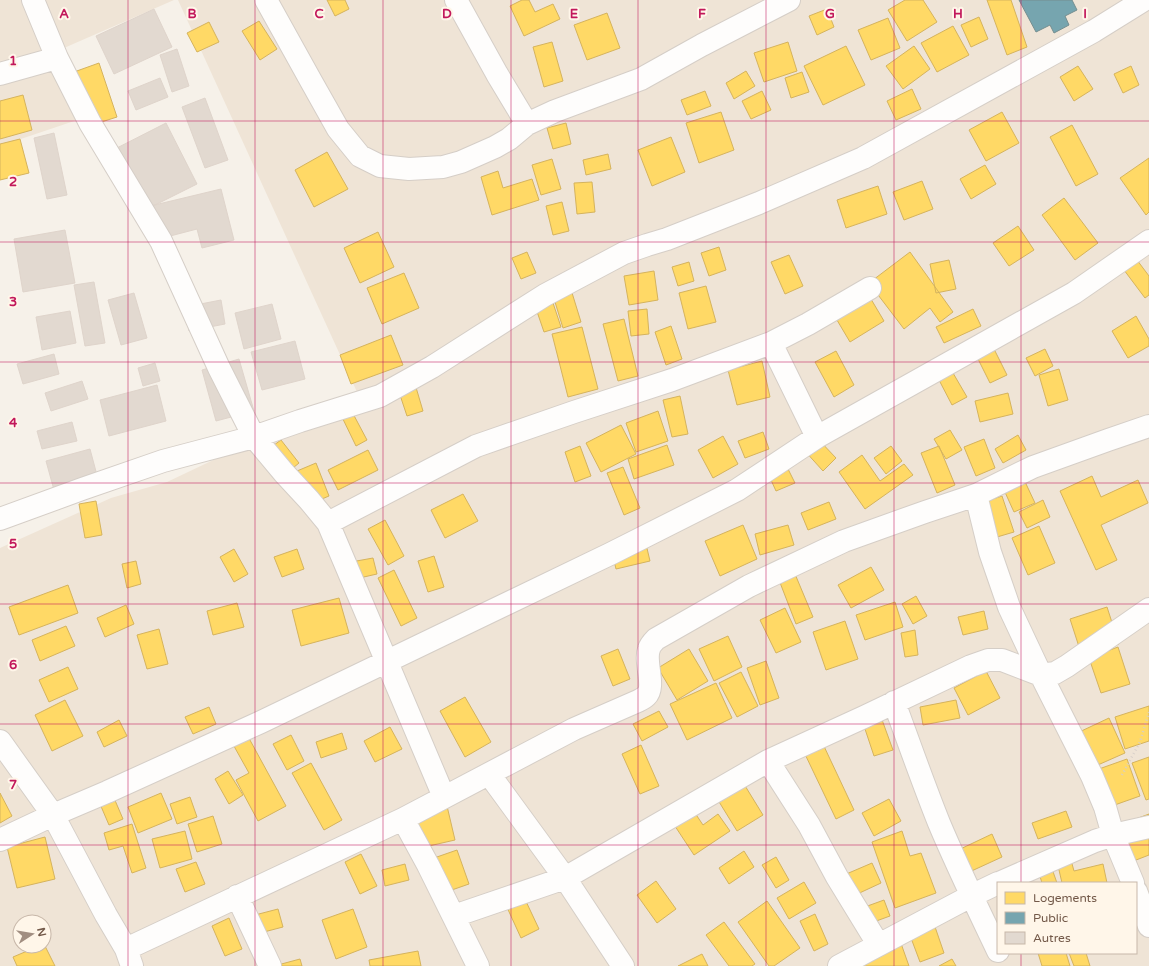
<svg xmlns="http://www.w3.org/2000/svg" width="1149" height="966" viewBox="0 0 1149 966" font-family="'Varela Round',sans-serif">
<style>
.residential{fill:#efe4d6;fill-rule:evenodd}
.homes{fill:#ffd966;stroke:#d5b35d}
.public{fill:#76a5af;stroke:#758e90}
.building{fill:#e2d9d0;stroke:#dfd4cb}
.lines{fill:none;stroke-linecap:round;stroke-linejoin:round}
.minor-casing{stroke:#d5cec7;stroke-width:24}
.path{stroke:#d7cfc9;stroke-width:2.5;stroke-dasharray:1 3;stroke-linecap:butt}
.minor{stroke:#fefdfc;stroke-width:22}
.grid{fill:none;stroke:#c2185b;stroke-width:1;stroke-opacity:0.55}
.grid-label{font-size:13px;text-anchor:middle;font-weight:bold;fill:#c2185b;stroke:#fff6e9;stroke-width:4;stroke-linejoin:round;paint-order:stroke}
</style>
<rect width="100%" height="100%" fill="#f6f1e9"/>
<path class="residential" d="M0,0h174l-110,48 34,65 -98,33z
M178,0h971v966h-1149v-418l111,-50 56,-16 190,-90zM998,883h138v70h-138zM20,922h24v24h-24z"/>
<path class="homes" d="M327,0h18l4,9 -14,7z
M522,0h7l6,12 18,-8 7,15 -36,17 -14,-30z
M905,0h18l14,22 -30,19 -19,-31z
M987,0h24l16,47 -20,8z
M827,9l7,18 -17,8 -8,-19z
M607,13l13,35 -33,12 -13,-35z
M979,17l9,22 -17,8 -10,-22z
M888,18l12,30 -29,12 -13,-30z
M259,21l18,28 -17,11 -18,-29z
M209,22l10,20 -22,10 -10,-19z
M953,26l16,29 -32,17 -16,-29z
M552,42l11,39 -19,6 -11,-40z
M788,42l9,29 -33,11 -10,-29z
M846,46l19,39 -42,20 -19,-39z
M914,46l16,23 -27,20 -17,-23z
M99,63l18,54 -25,8 -18,-53z
M1078,66l15,23 -19,12 -14,-24z
M1131,66l8,19 -16,8 -9,-19z
M746,71l9,15 -21,13 -8,-16z
M802,72l7,20 -18,6 -6,-20z
M912,89l9,20 -25,11 -9,-19z
M705,91l6,15 -24,9 -6,-15z
M762,91l9,19 -20,9 -9,-18z
M23,95l9,35 -32,9v-38z
M721,112l13,38 -35,13 -13,-40z
M1002,112l17,31 -33,18 -17,-31z
M566,123l5,21 -18,5 -6,-21z
M1072,125l26,49 -22,12 -26,-49z
M671,137l14,35 -33,14 -14,-36z
M20,139l9,34 -29,7v-36z
M327,152l21,37 -34,18 -19,-37z
M608,154l3,15 -25,6 -3,-15z
M1149,158v54l-3,3 -26,-37z
M552,159l9,30 -20,6 -9,-30z
M985,165l11,19 -25,15 -11,-20z
M498,171l5,17 29,-9 7,21 -47,15 -11,-38z
M922,181l11,28 -29,11 -11,-28z
M592,182l3,30 -18,2 -3,-31z
M878,186l9,28 -41,14 -9,-28z
M1064,198l34,45 -23,17 -33,-45z
M562,202l7,29 -16,4 -7,-29z
M1018,226l16,24 -25,16 -16,-23z
M378,232l16,35 -34,16 -16,-35z
M719,247l7,23 -17,6 -8,-23z
M527,252l9,21 -15,6 -9,-21z
M910,252l43,60 -13,10 -10,-14 -26,21 -35,-46z
M789,255l14,31 -18,8 -14,-32z
M1134,256l15,20v19l-4,3 -24,-32z
M949,260l7,29 -20,4 -6,-29z
M689,262l5,19 -16,5 -6,-19z
M654,271l4,29 -29,5 -5,-29z
M404,273l15,35 -37,16 -15,-36z
M569,283l12,39 -18,6 -12,-39z
M706,286l10,36 -28,7 -9,-36z
M865,289l19,32 -34,21 -19,-32z
M549,291l12,36 -17,5 -12,-35z
M647,309l2,25 -18,2 -3,-25z
M973,309l8,17 -37,17 -8,-16z
M1136,316l13,23v7l-21,12 -16,-27z
M624,319l14,57 -20,5 -15,-57z
M671,326l11,33 -16,6 -11,-33z
M582,327l16,62 -30,8 -16,-63z
M391,335l12,30 -52,19 -11,-29z
M993,347l14,28 -17,8 -14,-28z
M1045,349l8,17 -18,10 -9,-18z
M836,351l18,34 -20,12 -19,-35z
M762,361l8,36 -33,8 -9,-35z
M1059,369l9,31 -20,6 -9,-31z
M953,373l14,24 -15,8 -13,-25z
M415,384l8,27 -16,5 -9,-27z
M1008,393l5,21 -33,8 -5,-21z
M680,396l8,38 -16,3 -9,-37z
M350,408l17,32 -11,6 -16,-33z
M658,411l10,30 -32,11 -10,-29z
M621,425l15,29 -35,18 -15,-29z
M950,430l12,20 -16,9 -12,-20z
M763,432l6,17 -24,9 -7,-17z
M1018,435l8,15 -23,13 -8,-14z
M723,436l15,28 -25,14 -15,-28z
M817,438l19,20 -13,13 -19,-21z
M984,439l11,29 -19,8 -12,-29z
M281,440l18,23 -11,9 -18,-24z
M667,445l7,20 -40,14 -6,-20z
M580,446l11,30 -16,6 -10,-30z
M891,446l11,15 -16,13 -12,-16z
M939,446l16,39 -18,8 -16,-40z
M368,450l10,20 -40,20 -10,-20z
M862,455l18,26 24,-17 9,11 -48,34 -26,-37z
M784,461l11,22 -19,8 -10,-22z
M316,463l13,33 -19,8 -13,-33z
M623,467l17,41 -16,7 -17,-42z
M1019,469l16,34 -21,9 -15,-33z
M1092,476l9,21 37,-17 10,23 -47,22 16,35 -21,10 -36,-79z
M463,494l15,27 -33,17 -14,-28z
M1002,496l12,36 -17,5 -13,-35z
M1043,500l7,17 -23,11 -8,-16z
M96,501l6,34 -17,3 -6,-34z
M829,502l7,17 -28,11 -7,-17z
M385,520l19,36 -16,9 -20,-36z
M743,525l14,34 -37,17 -15,-35z
M788,525l6,20 -34,10 -5,-21z
M1039,526l16,37 -27,12 -16,-37z
M645,540l5,21 -34,8 -5,-21z
M234,549l14,25 -14,8 -14,-25z
M297,549l7,20 -22,8 -8,-20z
M434,556l10,31 -16,5 -10,-31z
M373,558l4,16 -22,5 -4,-17z
M136,561l5,23 -14,4 -5,-24z
M871,567l13,23 -33,18 -13,-23z
M394,570l23,48 -16,8 -23,-48z
M795,574l18,43 -17,7 -17,-44z
M68,585l10,28 -59,22 -10,-28z
M916,596l11,20 -14,8 -11,-20z
M339,598l10,35 -48,13 -9,-36z
M895,602l8,25 -38,13 -9,-25z
M237,603l7,24 -31,8 -6,-24z
M126,605l8,19 -29,13 -8,-19z
M1107,607l12,37 -37,12 -12,-37z
M785,608l16,34 -25,11 -16,-33z
M984,611l4,18 -25,6 -5,-18z
M845,621l13,38 -32,11 -13,-38z
M66,626l9,20 -35,15 -8,-21z
M159,629l9,35 -21,5 -10,-34z
M915,630l3,25 -13,2 -4,-24z
M728,636l14,31 -28,14 -15,-32z
M1118,647l12,37 -29,9 -12,-35z
M618,649l12,30 -17,7 -12,-30z
M689,649l19,32 -31,19 -19,-32z
M766,661l13,37 -19,7 -13,-37z
M68,667l10,22 -29,13 -10,-22z
M986,671l14,27 -32,17 -14,-27z
M741,672l17,34 -21,11 -18,-34z
M716,683l16,35 -45,22 -17,-36z
M465,697l26,45 -26,15 -25,-46z
M65,700l18,36 -31,15 -17,-36z
M956,700l4,18 -37,7 -3,-18z
M1149,706v35l-24,8 -10,-32z
M209,707l7,17 -23,10 -8,-17z
M659,711l9,16 -26,14 -9,-17z
M881,717l12,33 -19,6 -11,-33z
M1109,718l16,35 -34,15 -16,-34z
M119,720l8,16 -23,11 -7,-15z
M390,727l12,22 -27,13 -11,-21z
M245,731l41,75 -28,15 -22,-41 13,-7 -19,-34z
M342,733l5,16 -26,9 -5,-16z
M291,735l13,26 -17,9 -14,-26z
M822,742l32,68 -18,9 -33,-69z
M641,745l18,41 -19,8 -18,-40z
M1149,757v42l-3,1 -14,-37z
M1127,759l13,37 -45,16 -13,-37z
M311,763l31,57 -18,10 -32,-57z
M228,771l15,24 -14,9 -14,-25z
M739,776l24,39 -26,16 -24,-39z
M111,791l12,28 -14,6 -12,-28z
M0,793l12,23 -12,7z
M161,793l11,26 -34,14 -10,-26z
M190,797l7,20 -20,7 -7,-20z
M889,799l12,22 -27,15 -12,-23z
M689,804l14,21 15,-11 12,17 -36,24 -25,-38z
M447,806l8,34 -35,8 -7,-33z
M1066,811l6,16 -34,12 -6,-16z
M1149,814v41l-18,7 -14,-36z
M213,816l9,28 -25,8 -9,-28z
M132,824l14,44 -14,5 -9,-27 -14,4 -5,-17z
M185,831l7,28 -32,9 -8,-29z
M902,831l8,25 11,-3 15,40 -41,15 -23,-66z
M992,834l10,23 -37,17 -11,-22z
M45,837l10,42 -38,9 -10,-41z
M457,850l12,34 -23,8 -12,-34z
M744,851l10,16 -25,17 -10,-16z
M1069,853l5,18 29,-7 4,19h-45l-6,-26z
M361,854l16,32 -17,8 -15,-32z
M776,857l13,23 -13,8 -14,-23z
M196,862l9,22 -20,8 -9,-23z
M872,863l9,20 -28,13 -9,-21z
M405,864l4,16 -24,6 -3,-16z
M1051,866l6,17h-15l-4,-13z
M656,881l20,28 -19,14 -20,-28z
M804,882l12,21 -27,16 -12,-21z
M523,895l16,34 -18,9 -16,-35z
M884,900l6,16 -22,8 -6,-16z
M767,901l33,47 -26,18h-5l-31,-44z
M278,909l5,18 -23,6 -5,-18z
M353,909l14,38 -31,12 -14,-39z
M815,914l13,30 -14,7 -14,-30z
M229,918l13,31 -17,7 -13,-30z
M933,921l11,32 -24,9 -12,-32z
M724,922l31,42 -3,2h-23l-23,-31z
M898,935l11,31h-46l-5,-17z
M44,944l11,22h-38l-4,-9 26,-11h5z
M418,951l3,15h-51l-1,-6z
M1038,953h28l4,13h-28z
M1069,953h17l4,13h-16z
M702,954l6,12h-30z
M300,959l2,7h-28z
M952,959l4,7h-17z"/>
<path class="public" d="M1019,0h53l5,10 -12,6 4,9 -15,8 -4,-8 -14,7z"/>
<path class="building" d="M154,9l18,38 -58,27 -18,-38z
M177,49l12,37 -17,6 -12,-37z
M160,78l8,19 -32,13 -8,-19z
M205,98l23,62 -23,8 -23,-61z
M166,123l31,61 -56,28 -30,-61z
M54,133l13,62 -20,4 -13,-61z
M221,189l13,51 -32,8 -5,-19 -46,12 -9,-33z
M65,230l10,53 -52,9 -9,-53z
M94,282l11,61 -20,3 -11,-61z
M134,293l13,45 -26,7 -13,-45z
M221,300l4,24 -36,7 -4,-24z
M272,304l9,35 -37,10 -9,-36z
M70,311l6,32 -34,7 -6,-33z
M295,341l10,38 -43,11 -11,-38z
M54,354l5,20 -36,10 -6,-20z
M239,359l15,52 -38,10 -14,-51z
M155,363l5,18 -17,5 -5,-18z
M82,381l6,18 -37,12 -6,-18z
M157,385l9,36 -57,15 -9,-36z
M72,422l5,19 -35,8 -5,-18z
M90,449l8,30 -44,11 -8,-29z"/>
<g class="lines">
<defs>
<path id="minor" d="M33,0l24,58 33,65 71,118 58,127 35,69 30,36 25,27 19,23 116,274
M266,0l45,81 27,48 22,27 20,10 29,3 34,-2 18,-5 34,-15 14,-8 18,-15
M456,0l41,74 30,50 28,-13 86,-32 61,-34 87,-45
M0,74l57,-16
M771,343l46,94
M976,495l14,57 19,55 32,68 51,101 13,31 8,28 36,-8
M0,519l82,-30 81,-28 91,-24 46,-16 80,-25 52,-29 113,-72 79,-42 23,-8 20,-6 92,-36 104,-45 231,-127 50,-31
M328,523l148,-77 98,-34 98,-32 99,-37 37,-19 62,-36
M894,702c15,41 29,81 45,121 18,43 39,86 59,128
M0,741l53,74 53,100 20,34 6,17
M768,761l41,64 28,52 41,67
M489,774l76,104 58,88
M403,819l25,46 50,101
M0,840l53,-25 54,-23 154,-70 349,-168 127,-64 80,-53 257,-144 75,-52
M999,883l96,-42 18,-6 20,48
M1136,891l13,35
M237,896l33,70
M454,916l111,-38 203,-117 96,-44 107,-51 17,-6h14l39,15 14,-2 12,-7 82,-57
M126,949l277,-130 171,-90 64,-28c2,-1 6,-3 8,-5 10,-9 -2,-34 3,-47 1,-4 5,-8 7,-10l93,-53 95,-45 81,-29 51,-17 57,-28 75,-27 41,-14
M839,966l132,-70 27,-13"/>
</defs>
<use href="#minor" class="minor-casing"/>
<path class="path" d="M1122,775l18,-33 9,-30"/>
<use href="#minor" class="minor"/>
</g>
<path class="grid" d="M128,0v966M255,0v966M383,0v966M511,0v966M638,0v966M766,0v966M894,0v966M1021,0v883M0,121h1149M0,242h1149M0,362h1149M0,483h1149M0,604h1149M0,724h1149M0,845h1149M1021,953v13"/>
<g class="grid-label">
<text x="64" y="18">A</text>
<text x="192" y="18">B</text>
<text x="319" y="18">C</text>
<text x="447" y="18">D</text>
<text x="574" y="18">E</text>
<text x="702" y="18">F</text>
<text x="830" y="18">G</text>
<text x="958" y="18">H</text>
<text x="1085" y="18">I</text>
<text x="13" y="65">1</text>
<text x="13" y="186">2</text>
<text x="13" y="306">3</text>
<text x="13" y="427">4</text>
<text x="13" y="548">5</text>
<text x="13" y="669">6</text>
<text x="13" y="789">7</text>
</g>
<rect x="997" y="882" width="140" height="72" fill="#fff6e9" stroke="#c7b7a9"/>
<rect x="1005" y="892" width="20" height="12" fill="#ffd966" stroke="#c7b7a9"/>
<text x="1033" y="902" font-size="12" fill="#735949">Logements</text>
<rect x="1005" y="912" width="20" height="12" fill="#76a5af" stroke="#c7b7a9"/>
<text x="1033" y="922" font-size="12" fill="#735949">Public</text>
<rect x="1005" y="932" width="20" height="12" fill="#e2d9d0" stroke="#c7b7a9"/>
<text x="1033" y="942" font-size="12" fill="#735949">Autres</text>
<g transform="translate(32 934) rotate(78)"><circle r="19" fill="#fff6e9" stroke="#c7b7a9"/>
<path d="M0-3L7 15L0 10L-7 15Z" fill="#a18e81"/>
<text y="-6" font-size="11" font-weight="bold" text-anchor="middle" fill="#735949">N</text>
</g>
</svg>
